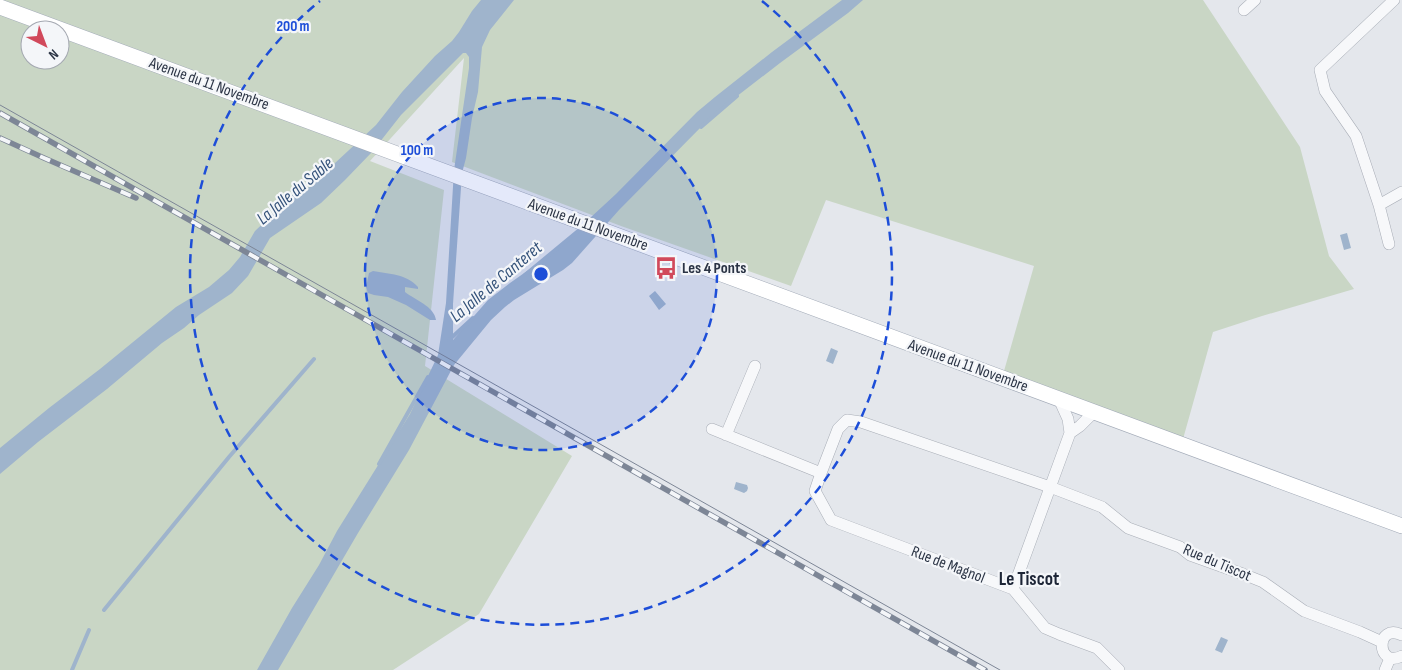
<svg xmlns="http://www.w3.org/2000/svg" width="1402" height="670" viewBox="0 0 1402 670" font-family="'Sofia Sans Condensed',sans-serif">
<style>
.green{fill:#c9d6c5;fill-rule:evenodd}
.water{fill:#9fb4cc}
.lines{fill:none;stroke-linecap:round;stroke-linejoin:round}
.stream{stroke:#9fb4cc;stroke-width:4}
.minor-casing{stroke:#a9aeb7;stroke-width:12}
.major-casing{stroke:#a3abb8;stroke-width:16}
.minor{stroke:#f7f8fa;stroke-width:11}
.major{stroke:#fff;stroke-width:15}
.tram{stroke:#7d8696;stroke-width:1}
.rail-casing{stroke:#7d8696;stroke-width:5.5}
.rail{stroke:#f4f6f9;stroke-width:4;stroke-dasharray:11;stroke-linecap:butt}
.ring{fill:none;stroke:#1d4ed8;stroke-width:2.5;stroke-dasharray:9 6}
.labels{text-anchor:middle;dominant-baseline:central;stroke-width:4.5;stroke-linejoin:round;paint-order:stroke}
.street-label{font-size:16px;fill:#2b3445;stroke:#f4f6f9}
.poi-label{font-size:16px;font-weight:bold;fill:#2b3445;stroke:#f4f6f9;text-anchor:start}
.water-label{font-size:18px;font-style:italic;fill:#34527a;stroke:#f4f6f9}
.quarter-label{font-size:19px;font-weight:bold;fill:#1d2536;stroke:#f4f6f9}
.centre{fill:#1d4ed8;stroke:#f4f6f9;stroke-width:2.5}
.ring-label{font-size:15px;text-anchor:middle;font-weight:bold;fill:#1d4ed8;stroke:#f4f6f9;stroke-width:4.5;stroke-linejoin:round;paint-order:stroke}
</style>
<rect width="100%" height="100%" fill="#e4e7ec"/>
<path class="green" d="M0,0h1203l97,147 29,109 25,33 -92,27 -49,16 -30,107 -179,-68 30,-105 -208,-66 -35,86 -170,-60 -169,-64 12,-104 -94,103 74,29 -19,176 147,90 -93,158 -86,56h-393zM30,30h30v30h-30z"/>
<path class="water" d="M481,0h33l-24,30 -8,17 -4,45 -6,26 -6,40 -4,15 -9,131v36l35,-40 22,-17 44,-31 20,-17 16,-17 26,-24 81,-82 18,-15 57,-45 70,-52h21l-15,13 -68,50 -57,44 -17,15 -87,88 -47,53 -9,7 -49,30 -9,7 -14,13 -37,45 -45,85 -51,83 -80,137h-21l35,-62 27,-43 18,-34 73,-117 28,-59 8,-52 8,-133 15,-102v-11l-3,-4h-3l-62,62 -29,37 -27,28 -24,23 -51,35 -22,38 -16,17 -33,22 -15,13 -22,15 -55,46 -69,53 -38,32v-26l49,-40 51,-39 76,-62 33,-20 20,-17 11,-13 15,-26 37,-35 6,-10h7l2,3 69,-64 26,-33 33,-36 17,-15 7,-9 13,-21z
M1347,233l4,15 -7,2 -4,-15z
M373,271c16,3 34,3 45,16v2l-13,-2v5c10,8 29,14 31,28h-6l-24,-15 -18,-8 -14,-2 -6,-2 -2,-6 3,-14z
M655,291l11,13 -7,6 -10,-14z
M831,348l7,3 -5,13 -7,-3z
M736,482l11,3 1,3 -1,3 -3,2 -10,-4z
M1221,637l7,3 -6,13 -7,-3z"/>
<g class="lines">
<path class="stream" d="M701,127l36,-31
M525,275l58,-48
M449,340l24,-22
M379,464l49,-87
M104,610l125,-153 85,-98
M72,670l17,-40"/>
<defs>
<path id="minor" d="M1244,10l11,-10
M1379,205l23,-13
M1389,244l-10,-39 -23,-69 -31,-45 -5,-21 74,-70
M712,429l109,44 17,-44 9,-9 14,2 189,65 52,20 26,21 52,19 10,8 53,19 20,8 41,29 56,21 22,10
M1070,433l10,-7 14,-14
M726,435l29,-69
M821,473l-6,18 16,29 182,69 57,-156 -2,-14 -9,-20
M1013,589l32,39 14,6 38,14 22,22
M1402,635c-27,-13 -26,34 0,21
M1385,670l5,-12"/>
<path id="major" d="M0,7l1402,519"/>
</defs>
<use href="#minor" class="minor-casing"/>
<use href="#major" class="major-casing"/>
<use href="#minor" class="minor"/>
<use href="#major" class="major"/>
<path class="tram" d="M0,105l1000,565"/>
<defs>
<path id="rail" d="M0,113l985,557
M0,138l44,20 92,40"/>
</defs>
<use href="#rail" class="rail-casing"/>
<use href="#rail" class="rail"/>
</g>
<circle cx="541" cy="274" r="176" fill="#1d4ed8" fill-opacity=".12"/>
<g class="ring">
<circle cx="541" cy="274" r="176"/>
<path d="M762 1A351 351 0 1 1 320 1"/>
</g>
<defs>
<symbol id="bus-bare" viewBox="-9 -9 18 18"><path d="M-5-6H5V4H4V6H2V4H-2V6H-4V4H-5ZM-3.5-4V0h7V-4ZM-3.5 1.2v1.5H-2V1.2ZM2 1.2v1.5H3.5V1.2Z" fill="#d1495b" stroke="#f4f6f9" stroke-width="2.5" paint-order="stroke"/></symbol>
</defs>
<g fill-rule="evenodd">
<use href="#bus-bare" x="650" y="252" width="32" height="32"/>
</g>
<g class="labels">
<g class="street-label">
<text transform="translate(209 84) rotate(20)">Avenue du 11 Novembre</text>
<text transform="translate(588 225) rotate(20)">Avenue du 11 Novembre</text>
<text transform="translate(968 366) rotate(20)">Avenue du 11 Novembre</text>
<text transform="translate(1217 563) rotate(23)">Rue du Tiscot</text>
<text transform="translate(948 565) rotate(21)">Rue de Magnol</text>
</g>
<g class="poi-label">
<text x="682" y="268">Les 4 Ponts</text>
</g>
<g class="water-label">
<text transform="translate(295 191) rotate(-40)">La Jalle du Sable</text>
<text transform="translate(496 282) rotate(-40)">La Jalle de Canteret</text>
</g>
<g class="quarter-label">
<text x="1029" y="579">Le Tiscot</text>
</g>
</g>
<circle cx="541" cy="274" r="8" class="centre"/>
<g class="ring-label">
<text x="293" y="31">200 m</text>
<text x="417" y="155">100 m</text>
</g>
<g transform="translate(45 45) rotate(138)"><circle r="24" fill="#f4f6f9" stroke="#a4a8b1"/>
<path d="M0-4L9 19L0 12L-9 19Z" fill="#d1495b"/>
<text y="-8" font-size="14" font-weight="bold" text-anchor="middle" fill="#2b3445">N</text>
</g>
</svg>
